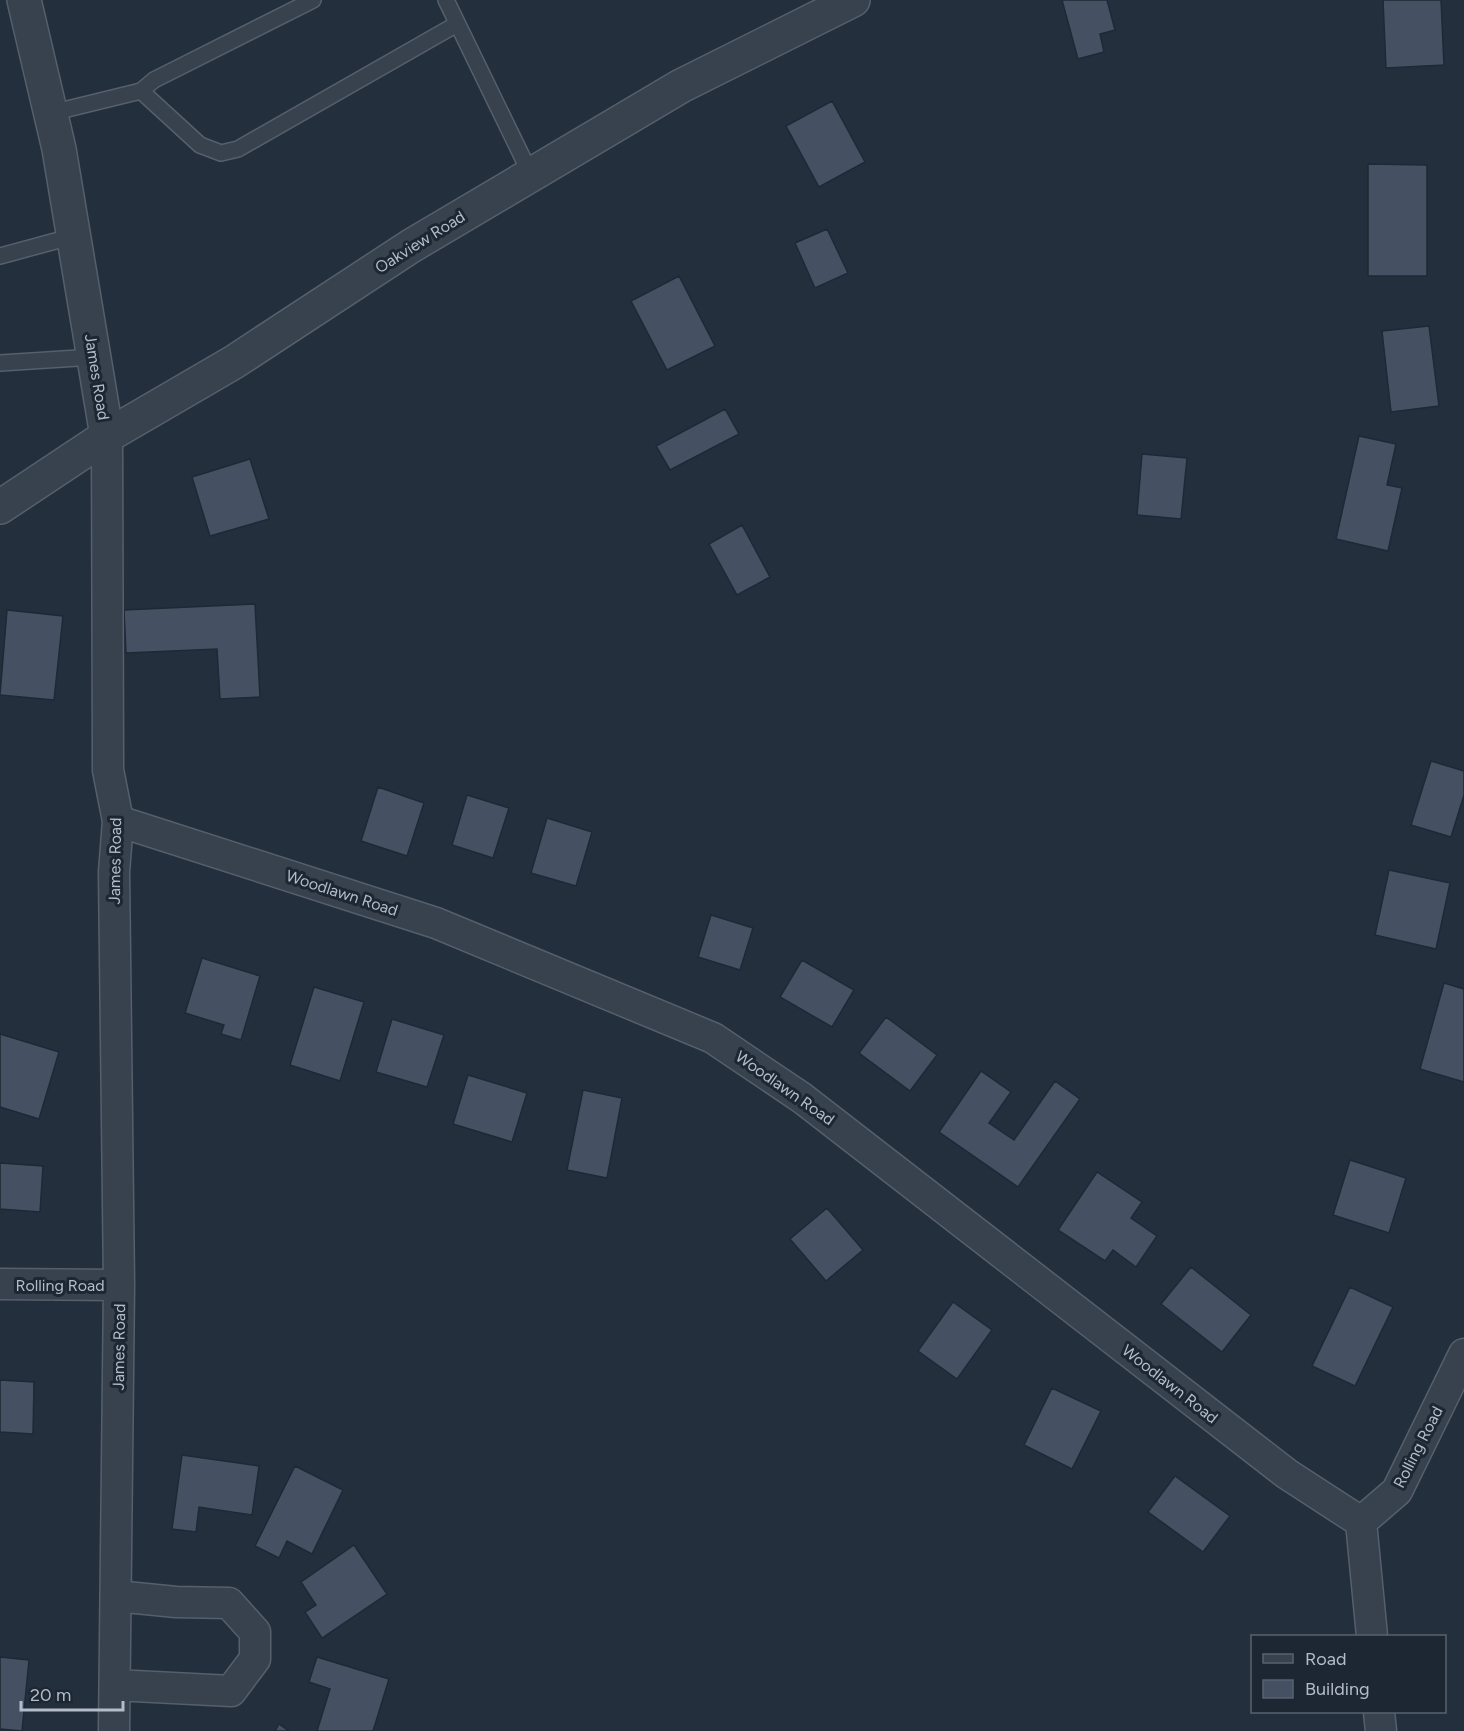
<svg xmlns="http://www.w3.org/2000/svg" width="1464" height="1731" viewBox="0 0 1464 1731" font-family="Figtree,sans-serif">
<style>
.building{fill:#455162;stroke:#1f2835;stroke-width:1.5}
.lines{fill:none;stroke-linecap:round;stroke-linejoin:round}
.service-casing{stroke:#565f6c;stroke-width:18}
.minor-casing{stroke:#565f6c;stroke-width:33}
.tertiary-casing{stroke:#565f6c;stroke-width:36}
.service{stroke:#38414e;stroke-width:15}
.minor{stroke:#38414e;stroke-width:30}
.tertiary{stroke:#38414e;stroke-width:33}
.labels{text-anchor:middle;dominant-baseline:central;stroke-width:6;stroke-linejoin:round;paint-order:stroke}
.street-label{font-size:16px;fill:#b4bcc9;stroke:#1d2633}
</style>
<rect width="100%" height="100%" fill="#242f3e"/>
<path class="building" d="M1062,0h45l8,30 -15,4 4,18 -26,7z
M1383,0h58l3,65 -58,3z
M832,101l33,61 -46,25 -33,-61z
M1368,164l59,1v111h-59z
M827,229l21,44 -33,15 -20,-45z
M679,276l36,70 -48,24 -36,-69z
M1429,326l10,80 -48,6 -9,-81z
M725,409l14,25 -69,36 -14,-24z
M1359,436l37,8 -9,41 15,3 -14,63 -52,-12z
M1142,454l45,4 -6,61 -44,-4z
M250,459l19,60 -59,17 -18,-59z
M742,525l28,52 -33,18 -28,-51z
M255,604l5,93 -40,2 -3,-50 -91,4 -2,-43z
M7,610l56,6 -9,84 -54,-5z
M1431,761l33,10v24l-13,42 -40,-12z
M378,787l46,16 -17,53 -46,-15z
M467,795l42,13 -16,50 -41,-13z
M547,818l45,14 -16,54 -45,-13z
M1389,870l61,13 -14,66 -61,-14z
M711,915l42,13 -13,42 -42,-13z
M202,958l58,18 -19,64 -20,-6 3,-9 -39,-12z
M802,960l52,30 -22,37 -52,-30z
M1444,983l20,6v93l-44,-13z
M314,987l50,15 -24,79 -50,-16z
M886,1017l51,38 -27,36 -51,-38z
M392,1019l52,16 -17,52 -51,-15z
M0,1034l59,18 -20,67 -39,-12z
M981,1071l30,21 -22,31 25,17 41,-59 25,18 -62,88 -79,-55z
M468,1075l59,18 -15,49 -59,-18z
M583,1090l39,8 -15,80 -40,-8z
M1350,1160l56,18 -17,55 -56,-18z
M0,1163l43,3 -3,46 -40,-3z
M1097,1172l45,30 -11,16 26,18 -21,31 -23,-17 -8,11 -47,-31z
M827,1208l36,42 -37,31 -36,-42z
M1191,1267l60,48 -29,37 -61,-48z
M1350,1287l43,20 -38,79 -43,-20z
M953,1302l39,28 -35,49 -39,-28z
M0,1380l34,2 -1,52 -33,-2z
M1052,1388l49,23 -29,58 -48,-24z
M182,1455l77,11 -7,49 -53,-8 -3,25 -24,-3z
M295,1466l48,24 -31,64 -25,-13 -8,17 -24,-12z
M1175,1476l55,40 -27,36 -55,-40z
M354,1545l33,49 -65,44 -17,-26 11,-7 -15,-23z
M0,1657l29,3 -7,71 -22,-2z
M317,1657l72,22 -16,52h-56l13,-42 -21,-7z
M279,1724l10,7h-14z"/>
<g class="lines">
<defs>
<path id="service" d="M446,0l85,175
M141,91l59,54 21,8 17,-4 219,-125
M51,113l90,-22 13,-11 159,-80
M0,256l74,-20
M0,363l94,-6"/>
<path id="minor" d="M107,436l1,334 10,51 -4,51 5,413 -5,446
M118,821l318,102 277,115 89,60 485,376 74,48
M0,1284l119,1
M1361,1522l36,-31 67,-137
M1361,1522l11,114
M115,1685l116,6 24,-32v-27l-26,-29 -53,-1 -60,-6
M1379,1712l2,19"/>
<path id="tertiary" d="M24,0l35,149 48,287
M0,507l107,-71 127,-74 177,-116 270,-160 172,-86"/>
</defs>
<use href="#service" class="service-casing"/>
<use href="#minor" class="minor-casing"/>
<use href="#tertiary" class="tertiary-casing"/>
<use href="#service" class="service"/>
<use href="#minor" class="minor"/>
<use href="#tertiary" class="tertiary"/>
</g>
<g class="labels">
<g class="street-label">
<text transform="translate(420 242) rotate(-32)">Oakview Road</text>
<text transform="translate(97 377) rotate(81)">James Road</text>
<text transform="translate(115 861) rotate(-89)">James Road</text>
<text transform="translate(342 893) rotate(18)">Woodlawn Road</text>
<text transform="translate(785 1088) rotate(35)">Woodlawn Road</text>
<text x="60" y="1285">Rolling Road</text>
<text transform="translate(119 1347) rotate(-89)">James Road</text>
<text transform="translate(1170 1384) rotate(38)">Woodlawn Road</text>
<text transform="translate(1418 1447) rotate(-63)">Rolling Road</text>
</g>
</g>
<rect x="1251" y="1635" width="195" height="78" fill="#1d2633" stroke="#59626f" stroke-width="1.5"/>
<rect x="1263" y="1654" width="30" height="9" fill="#38414e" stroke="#59626f" stroke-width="1.5"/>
<text x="1305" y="1665" font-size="18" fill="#b4bcc9">Road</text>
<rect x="1263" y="1680" width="30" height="18" fill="#455162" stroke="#59626f" stroke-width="1.5"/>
<text x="1305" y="1695" font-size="18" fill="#b4bcc9">Building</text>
<path d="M21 1701v9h102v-9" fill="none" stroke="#b4bcc9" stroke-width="3"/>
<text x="30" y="1701" font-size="18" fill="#b4bcc9" stroke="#1d2633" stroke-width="4.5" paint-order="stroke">20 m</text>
</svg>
